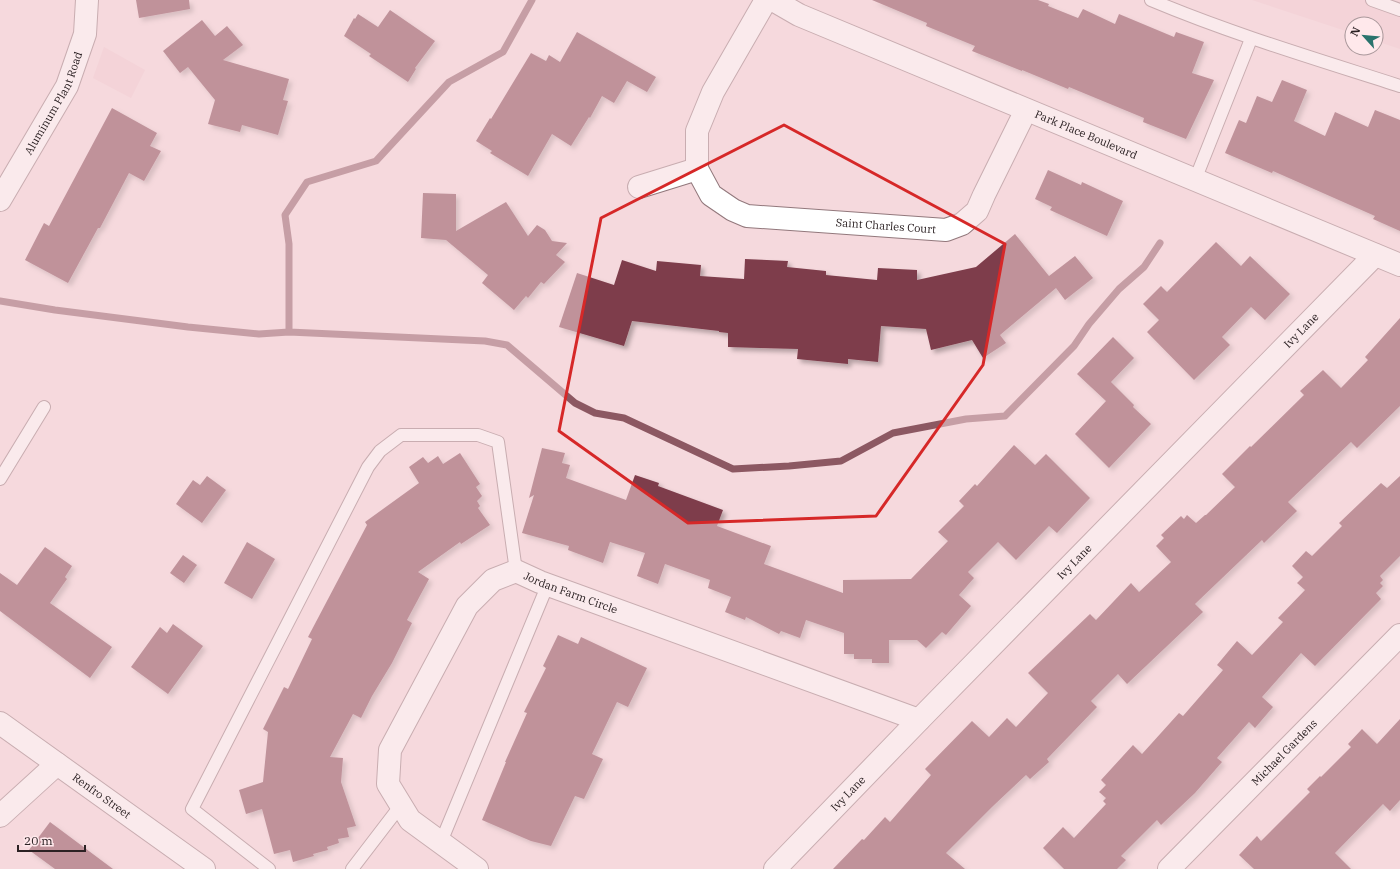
<svg xmlns="http://www.w3.org/2000/svg" width="1400" height="869" viewBox="0 0 1400 869" font-family="'IBM Plex Serif',serif">
<style>
.built{fill:#f1ccd2}
.lines{fill:none;stroke-linecap:round;stroke-linejoin:round}
.stream{stroke:#8c5862;stroke-width:7}
.building{fill:#7e3e4c;filter:url(#shadow)}
.lane-casing{stroke:#92787c;stroke-width:14}
.street-casing{stroke:#92787c;stroke-width:24}
.lane{stroke:#fff;stroke-width:12}
.street{stroke:#fff;stroke-width:22}
.marked{fill:none;stroke:#d62828;stroke-width:3;stroke-linejoin:round}
.labels{text-anchor:middle;dominant-baseline:central;stroke-width:4;stroke-linejoin:round;paint-order:stroke}
.street-label{font-size:11px;fill:#2b2123;stroke:#ffe8eb}
</style>
<defs>
<filter id="shadow"><feDropShadow dx="3.5" dy="3.5" stdDeviation="2" flood-color="#0004"/></filter>
</defs>
<rect width="100%" height="100%" fill="#f5d9dd"/>
<path class="built" d="M1252,0h148v49l-24,-8v-17h-24v9z
M104,47l41,23 -14,28 -38,-20z"/>
<g class="lines">
<path class="stream" d="M0,301l55,9 133,17 71,7 30,-2 196,9 22,4 68,58 20,10 29,5 109,51 56,-3 52,-5 52,-28 73,-14 39,-3 69,-70 15,-22 30,-35 25,-22 16,-24
M289,332v-88l-4,-29 22,-33 69,-21 73,-79 54,-30 29,-52"/>
</g>
<path class="building" d="M136,0h53l1,9 -51,9z
M872,0h166l11,4 -1,2 30,12 5,-9 32,15 4,-10 55,23 2,-5 28,10 -12,31 22,7 -28,59 -43,-17 1,-4 -75,-31 -1,2 -46,-19v1l-50,-20 3,-5 -49,-20 1,-3z
M390,10l45,31 -20,27 1,1 -8,13 -39,-26 2,-2 -27,-18 10,-18 1,1 3,-5 20,13z
M202,20l13,16 12,-10 16,19 -20,15 66,19 -6,21 5,1 -10,34 -36,-10 -2,7 -32,-8 7,-24 -27,-33 -8,6 -17,-22z
M577,32l79,45 -9,15 -20,-11 -13,22 -12,-7 -12,22 -1,-1 -18,29 -19,-12 -24,42 -38,-23 2,-2 -16,-10 14,-23 1,1 40,-66 15,8 3,-6 11,7z
M1282,80l25,10 -13,31 31,15 10,-24 33,15 7,-17 25,10v111l-27,-12 2,-3 -102,-45 -1,2 -47,-20 14,-33 7,3 11,-27 15,6z
M112,108l45,25 -7,13 11,5 -17,30 -15,-8 -29,55h-2l-30,55 -43,-23 19,-37 5,3z
M1048,170l33,15 1,-3 41,19 -16,35 -57,-26 2,-3 -17,-8z
M423,193l33,1v37l50,-29 22,34 9,-11 8,5 7,11 15,2 -11,12 9,7 -21,22 -3,-2 -13,16 -2,-2 -12,14 -32,-27 6,-8 -42,-35 -25,-2z
M1015,234l34,42 26,-20 18,22 -28,22 -9,-12 -56,47 6,8 -23,15 -11,-18 -41,10 -5,-21 -45,-3 -3,36 -30,-3v5l-51,-5 1,-10 -70,-2v-14l-9,-1v-1l-87,-10 -8,25 -65,-19 18,-54 37,12 8,-25 34,11 1,-10 44,4 -1,11 44,3 1,-20 43,2 -1,6 39,4v4l51,5 1,-12 39,2v10l59,-13z
M1216,242l25,24 9,-10 40,38 -25,26 -14,-13 -29,30 8,8 -36,35 -47,-48 12,-12 -16,-16 18,-18 6,6z
M1400,318v88l-43,42 -6,-6 -63,60 9,9 -33,32 -2,-3 -67,64 8,8 -76,72 -9,-10 -27,27 6,6 -50,52 2,3 -19,17 -4,-4 -34,32 -46,46 19,16h-132l29,-30 2,1 21,-23 5,5 41,-47 -6,-6 47,-48 17,16 18,-19 9,9 32,-34 -20,-20 62,-59 6,6 35,-37 8,9 32,-30 -15,-16 8,-8 -3,-3 20,-19 3,3 3,-4 9,8 9,-8h1l29,-28 -13,-13 28,-28 1,1 53,-52 -4,-4 23,-21 18,18 27,-28 -3,-3z
M1113,337l21,21 -23,24 23,23 -1,2 18,17 -42,44 -34,-34 31,-33 -29,-27z
M1014,445l21,20 11,-11 44,44 -33,35 -8,-7 -33,34 -18,-18 -30,30 6,6 -15,17 12,11 -25,29 -4,-3 -16,16 -9,-8h-28v23h-17v-4h-18v-5h-10v-21l-38,-13 -6,18 -19,-7 -2,3 -33,-17 -1,3 -20,-8 6,-15 -23,-9 2,-8 -45,-16 -7,20 -21,-8 8,-23 -35,-11 -7,21 -35,-13 1,-4 -47,-13 12,-38 -5,3 13,-50 23,5 -3,10 8,2 -4,13 60,22 9,-25 24,8 -1,3 65,24 -6,16 54,20 -7,18 79,29v-13l68,-1 37,-38 -10,-9 26,-26 -5,-5 16,-17 2,2z
M460,453l20,31 -4,3 6,9 -5,5 3,5 -2,2 12,17 -29,19 -1,-2 -42,30 11,7 -22,41 5,3 -20,40 -20,33 -11,22 -8,-4 -23,43 13,1 -2,24 15,44 -9,2 2,9 -11,2 1,4 -12,4 1,3 -15,4 1,2 -21,6 -3,-12 -16,4 -12,-45 -16,5 -7,-24 24,-8 5,-50 -5,-3 21,-42 4,2 24,-50 -4,-2 59,-112 -2,-3 54,-39 -10,-16 14,-10 5,6 10,-7 5,8z
M207,476l19,14 -24,33 -26,-19 17,-24 7,5z
M1400,476v80l-20,20 3,4 -3,3 3,3 -7,7 5,6 -66,67 -14,-13 -39,44 11,10 -18,21 -6,-6 -32,36 5,4 -27,31 -34,32 -4,-5 -36,36 5,4 -9,9h-53l-21,-21 20,-21 11,11 32,-34 -3,-3 3,-3 -7,-6 7,-7 -5,-5 32,-35 9,9 37,-41 4,3 40,-46 -6,-5 20,-24 15,14 31,-33 -5,-4 27,-28 -8,-7 6,-6 -11,-11 14,-15 6,5 30,-30 -3,-3 42,-40 6,5z
M247,542l28,17 -23,40 -28,-16z
M45,547l27,19 -7,11 2,2 -17,24 62,44 -22,31 -90,-67v-38l17,12z
M183,555l14,10 -13,18 -14,-10z
M173,624l30,22 -35,48 -37,-27 29,-40 7,6z
M558,635l20,9 3,-7 66,31 -19,39 -11,-5 -25,52 11,5 -19,40 -9,-3 -24,50 -20,-5 -49,-21 24,-58h-1l22,-49 -3,-1 22,-44 -3,-2z
M1400,719v81l-10,11 -7,-7 -48,49 16,16h-97l-15,-14 18,-19 4,5 49,-49 -3,-3 13,-13 1,1 30,-30 -3,-3 14,-15 15,15z
M50,822l63,47h-58l-26,-19z"/>
<g class="lines">
<defs>
<path id="lane" d="M1151,0c81,34 165,59 249,86
M1372,0l28,10
M1195,180l56,-141
M0,479l44,-72
M441,842l107,-258
M269,869l-77,-60 176,-342 12,-16 21,-16h77l20,7 18,129
M352,869l49,-64"/>
<g id="street">
<path id="s1" d="M766,0l-53,92 -16,39v38l14,26 22,15 14,6 199,14 16,-6 15,-13 7,-16 42,-85"/>
<path id="s2" d="M773,0l26,15 601,250"/>
<path d="M639,187l58,-18"/>
<path id="s3" d="M0,200l67,-114 18,-52 2,-34"/>
<path id="s4" d="M0,723l204,146"/>
<path d="M0,816l57,-52"/>
<path id="s5" d="M477,869l-67,-49 -22,-36 2,-34 77,-144 26,-26 23,-9 24,11 379,138"/>
<path id="s6" d="M775,869l144,-149 456,-465"/>
<path id="s7" d="M1169,869l231,-234"/>
</g>
</defs>
<use href="#lane" class="lane-casing"/>
<use href="#street" class="street-casing"/>
<use href="#lane" class="lane"/>
<use href="#street" class="street"/>
</g>
<path d="M0 0H1400V869H0ZM784,125l221,119 -22,121 -107,151 -188,7 -129,-92 42,-213z" fill="#f5d9dd" fill-opacity=".55" fill-rule="evenodd"/>
<path class="marked" d="M784,125l221,119 -22,121 -107,151 -188,7 -129,-92 42,-213z"/>
<g class="labels">
<g class="street-label">
<text stroke="none"><textPath href="#s3" startOffset="111">Aluminum Plant Road</textPath></text>
<text stroke="none"><textPath href="#s2" startOffset="341">Park Place Boulevard</textPath></text>
<text stroke="none"><textPath href="#s1" startOffset="397">Saint Charles Court</textPath></text>
<text stroke="none"><textPath href="#s6" startOffset="753">Ivy Lane</textPath></text>
<text stroke="none"><textPath href="#s6" startOffset="429">Ivy Lane</textPath></text>
<text stroke="none"><textPath href="#s5" startOffset="443">Jordan Farm Circle</textPath></text>
<text stroke="none"><textPath href="#s7" startOffset="164">Michael Gardens</textPath></text>
<text stroke="none"><textPath href="#s6" startOffset="105">Ivy Lane</textPath></text>
<text stroke="none"><textPath href="#s4" startOffset="125">Renfro Street</textPath></text>
</g>
</g>
<g transform="translate(1364 36) rotate(297)"><circle r="19" fill="#ffe8eb" stroke="#aa989b"/>
<path d="M0-3L7 15L0 10L-7 15Z" fill="#2a736d"/>
<text y="-6" font-size="11" font-weight="bold" text-anchor="middle" fill="#2b2123">N</text>
</g>
<path d="M18 845v6h67v-6" fill="none" stroke="#2b2123" stroke-width="2"/>
<text x="24" y="845" font-size="12" fill="#2b2123" stroke="#ffe8eb" stroke-width="3" paint-order="stroke">20 m</text>
</svg>
